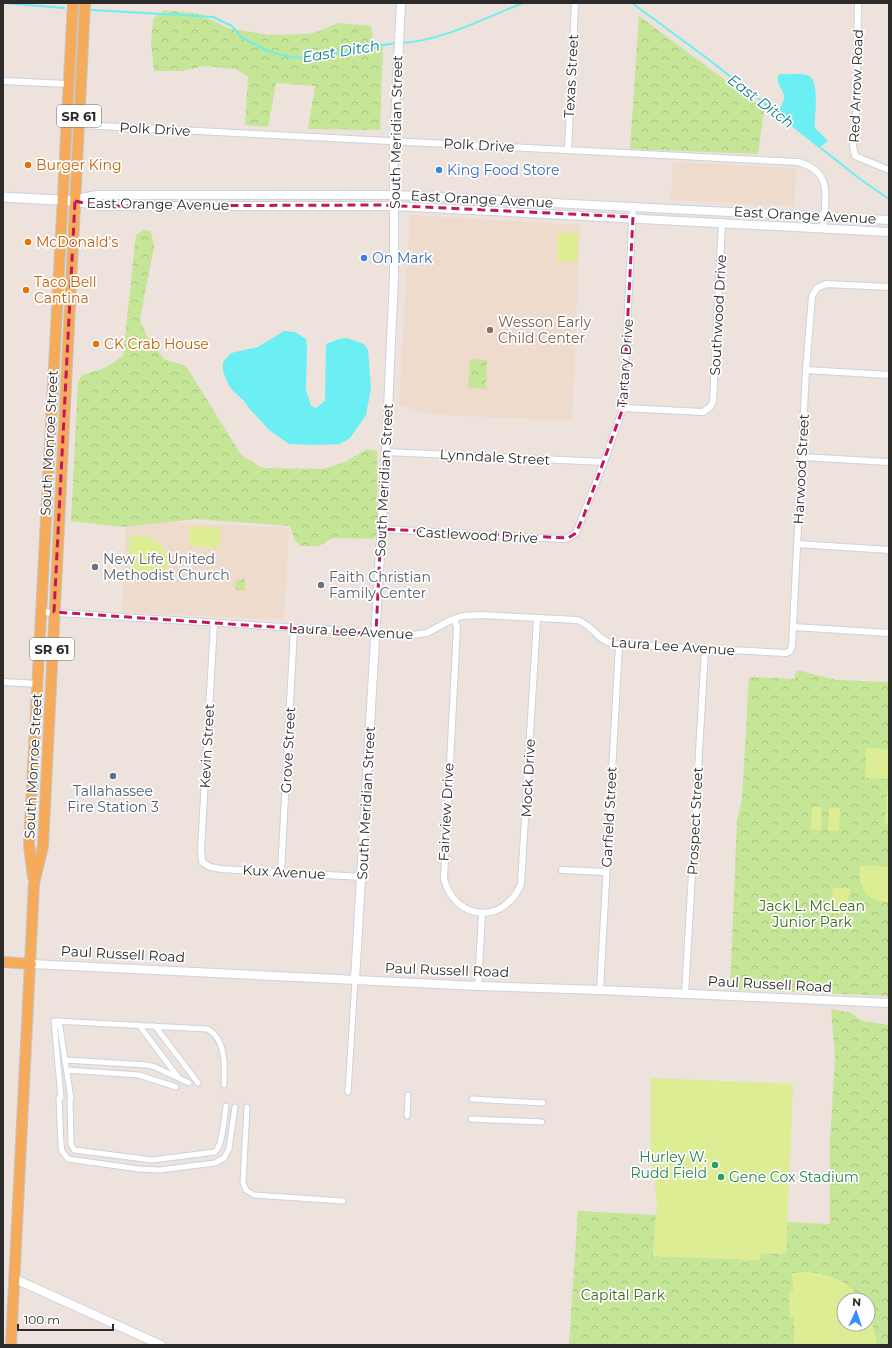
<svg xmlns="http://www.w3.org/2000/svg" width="892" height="1348" viewBox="0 0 892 1348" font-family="Montserrat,sans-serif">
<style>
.education{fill:#efdbcb}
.forest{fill:url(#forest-crowns);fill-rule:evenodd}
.pitch{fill:#dced93}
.water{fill:#6ceff2}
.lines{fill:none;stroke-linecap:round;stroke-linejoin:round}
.stream{stroke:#6ceff2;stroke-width:2}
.pedestrian-casing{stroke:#cbd3dd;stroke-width:7}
.minor-casing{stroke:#cbd3dd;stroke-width:8}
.tertiary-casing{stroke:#cbd3dd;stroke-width:10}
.secondary-casing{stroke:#cbd3dd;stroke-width:11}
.primary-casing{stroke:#c4c4c4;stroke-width:12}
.pedestrian{stroke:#fff;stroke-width:5}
.minor{stroke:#fff;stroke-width:6}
.tertiary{stroke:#fff;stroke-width:8}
.secondary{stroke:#fff;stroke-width:9}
.primary{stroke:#f5ab5a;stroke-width:10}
.marked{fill:none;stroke:#c2185b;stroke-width:3;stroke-dasharray:8 5;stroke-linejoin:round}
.food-dot{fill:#e8710a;stroke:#fff;stroke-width:1.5}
.shop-dot{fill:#3f7fe0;stroke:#fff;stroke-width:1.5}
.education-dot{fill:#8d6e63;stroke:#fff;stroke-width:1.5}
.worship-dot{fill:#6b7280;stroke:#fff;stroke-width:1.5}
.service-dot{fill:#5c6f8a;stroke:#fff;stroke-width:1.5}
.leisure-dot{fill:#2e9e5b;stroke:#fff;stroke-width:1.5}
.labels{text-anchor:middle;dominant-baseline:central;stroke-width:3.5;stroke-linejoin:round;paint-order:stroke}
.shield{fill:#fff;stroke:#6b6b6b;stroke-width:1}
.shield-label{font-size:13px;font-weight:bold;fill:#2b2b2b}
.street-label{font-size:14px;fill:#2b2b2b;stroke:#fff}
.food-label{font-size:14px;fill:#c56008;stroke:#fff;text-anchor:start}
.shop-label{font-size:14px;fill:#366cbe;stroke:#fff;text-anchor:start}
.education-label{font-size:14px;fill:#785e54;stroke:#fff;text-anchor:start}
.worship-label{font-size:14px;fill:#5b616d;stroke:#fff;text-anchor:start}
.service-label{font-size:14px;fill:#4e5e75;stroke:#fff}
.park-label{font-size:14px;fill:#3d6b18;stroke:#fff}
.leisure-label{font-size:14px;fill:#27864d;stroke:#fff;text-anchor:end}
.water-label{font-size:15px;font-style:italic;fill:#0a7e8b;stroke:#fff}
</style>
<defs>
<pattern id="forest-crowns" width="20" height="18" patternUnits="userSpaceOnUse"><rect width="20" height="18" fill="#c5e597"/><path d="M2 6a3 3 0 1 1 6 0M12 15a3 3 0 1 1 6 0" fill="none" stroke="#a9c582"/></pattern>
</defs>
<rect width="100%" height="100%" fill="#ede2dc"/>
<path class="education" d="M673,162l123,6 -2,38 -123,-6z
M410,215l170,10 -8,196 -128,-6 -20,-2 -25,-9z
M126,520l163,8 -5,92 -162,-8z"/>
<path class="forest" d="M164,10l36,4 27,14 41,7 43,-1 27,-11 33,3 2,14 10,5 -3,85 -72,-1 7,-43 -39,-3 -8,44 -23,-2 3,-49 -13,-7 -30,-3 -24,5h-27l-3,-28 2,-24z
M639,16l125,93 -6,45 -128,-5z
M144,230l7,1 3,15 -14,73 6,16 18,24 22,7 55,89 21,13 62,1 23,-8 20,-12 10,2 1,83 -5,5 -40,-1 -14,8h-18l-6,-5 -5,-15 -94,-7 -74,8 -51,-6 7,-139 4,-7 23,-7 18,-12 13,-121z
M470,359l17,1 -1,29 -18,-1z
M243,579l2,1v11l-8,-1 -3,-4 4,-6z
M796,670l40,10 53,2v314l-159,-7 7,-168 5,-22 7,-122 46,2z
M831,1009l20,4 11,8 27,4v320h-320l9,-134 78,4 -3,41 107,4v-7l26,1 1,-32 43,2v-86l5,-80zM844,1300h24v24h-24z"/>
<path class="pitch" d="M558,233l21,1 -2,28 -20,-1z
M190,526l31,2 -2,20 -30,-2z
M139,535c21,3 33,17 26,38l-32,-2 -3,-5 -1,-28z
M866,748l23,1v30l-24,-1z
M887,789h2v35h-4z
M812,807h10l-1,23 -10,-1z
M829,808h11l-1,23 -11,-1z
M860,865l29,2v35c-25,-1 -31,-15 -29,-37z
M833,888h17l-4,26 -17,-1z
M651,1078l142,6 -7,170 -25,-1 -1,7 -107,-4 4,-54 -6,-50z
M807,1272c22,1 42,10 55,28h-18v24h24v-14l3,8 6,27h-83v-28h-4l-1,-26h4l-1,-18z"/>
<path class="water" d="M782,74c7,1 17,-1 25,1 14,4 7,40 8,53l13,13 -8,6 -43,-34c16,-24 -1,-20 1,-38z
M284,331l11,1 11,7 1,7 -1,44 5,16 5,2 9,-7 1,-57 13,-5 8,-1 17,6 4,6 3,38 -5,27 -16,23 -10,6 -23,1 -28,-1 -20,-14 -21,-23 -3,-5 -11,-10 -6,-8 -5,-13v-9l8,-9 27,-6z"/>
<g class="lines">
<path class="stream" d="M4,3l60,5
M632,3l76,56 152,120 29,20
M92,10l121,7 19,9 9,11 26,14 27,7 37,-4 65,-11
M401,43c41,-2 83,-25 122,-40"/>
<defs>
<path id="pedestrian" d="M59,1021l12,78
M139,1025l39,52
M155,1026l43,57
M65,1060l82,5 8,2 34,16
M67,1070l72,5 37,12
M348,1092l7,-112
M59,1098l2,47 1,6 6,8 71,10 20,1 56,-7 9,-5 5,-9 6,-42
M61,1098l-7,-77 153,8c19,9 18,38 17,56
M70,1099l1,45 3,6 78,10 63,-8c8,-7 9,-34 11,-46
M472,1099l71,4
M247,1107l-4,76 3,7 8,5 89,6
M407,1116l1,-21
M471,1119l71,3"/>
<path id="minor" d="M858,3l-2,119 -3,24 2,10 34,14
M3,81l65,3
M79,125l719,37c36,10 27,35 25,66
M568,150l7,-147
M806,370l83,5
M623,408l80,4 7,-5 3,-5 9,-180
M386,452l218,10
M802,457l87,5
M381,529l182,10 5,-1 8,-5 28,-71 19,-54 10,-202
M797,544l92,6
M42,612l370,23 15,-2 24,-13 11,-4 19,-1 96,5c16,5 20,20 36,24l173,9 4,-2 2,-5 14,-276 6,-74 5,-8 9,-4 63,3
M454,619l3,8 -13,252c11,42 60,46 77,5l16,-265
M214,623l-13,226 1,13 8,5 11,2 141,8
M793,627l96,6
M3,682l36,2
M562,870l44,2
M281,872l13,-244
M478,986l4,-72
M600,990l19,-345
M685,994l20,-345"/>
<path id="tertiary" d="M75,201l7,-3 15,-3h297l495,25
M75,201l22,5h297l495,26
M31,964l447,22 122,4 289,13
M355,980l31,-528 8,-176v-136l7,-137
M15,1279l146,66"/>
<path id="secondary" d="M3,197l72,4"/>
<path id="primary" d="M33,877l-4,-32 44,-842
M3,962l28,2
M11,1345l23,-462 9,-37 42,-843"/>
</defs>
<use href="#pedestrian" class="pedestrian-casing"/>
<use href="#minor" class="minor-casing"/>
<use href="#tertiary" class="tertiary-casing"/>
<use href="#secondary" class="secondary-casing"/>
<use href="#primary" class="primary-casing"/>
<use href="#pedestrian" class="pedestrian"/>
<use href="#minor" class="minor"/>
<use href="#tertiary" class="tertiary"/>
<use href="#secondary" class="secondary"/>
<use href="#primary" class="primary"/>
</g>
<path class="marked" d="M75,201l22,5 284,-1 252,12 -10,191 -39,107 -8,18 -8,5 -187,-9 -5,105 -322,-22z"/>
<g class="food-dot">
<circle cx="28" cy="165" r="4"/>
<circle cx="28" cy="242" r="4"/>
<circle cx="26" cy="290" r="4"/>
<circle cx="96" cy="344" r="4"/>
</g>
<g class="shop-dot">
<circle cx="439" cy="170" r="4"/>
<circle cx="364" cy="258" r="4"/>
</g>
<circle class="education-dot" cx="490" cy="330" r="4"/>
<g class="worship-dot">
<circle cx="95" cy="567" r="4"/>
<circle cx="321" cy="585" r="4"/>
</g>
<circle class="service-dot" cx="113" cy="776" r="4"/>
<g class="leisure-dot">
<circle cx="715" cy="1165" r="4"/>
<circle cx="721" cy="1177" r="4"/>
</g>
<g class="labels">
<g class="shield">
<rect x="57" y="105" width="44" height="22" rx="3"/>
<rect x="30" y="638" width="44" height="22" rx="3"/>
</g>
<g class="shield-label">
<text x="79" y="116">SR 61</text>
<text x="52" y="649">SR 61</text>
</g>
<g class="street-label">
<text transform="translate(571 76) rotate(-87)">Texas Street</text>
<text transform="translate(856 86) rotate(-88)">Red Arrow Road</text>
<text transform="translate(155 129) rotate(3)">Polk Drive</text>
<text transform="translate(396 132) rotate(-89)">South Meridian Street</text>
<text transform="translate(479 145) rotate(3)">Polk Drive</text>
<text transform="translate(482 199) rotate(3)">East Orange Avenue</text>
<text transform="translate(158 204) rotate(1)">East Orange Avenue</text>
<text transform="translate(805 215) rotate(3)">East Orange Avenue</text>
<text transform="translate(718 315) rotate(-87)">Southwood Drive</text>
<text transform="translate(625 363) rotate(-86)">Tartary Drive</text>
<text transform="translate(49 443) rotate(-87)">South Monroe Street</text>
<text transform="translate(495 457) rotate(3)">Lynndale Street</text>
<text transform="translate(801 469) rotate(-87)">Harwood Street</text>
<text transform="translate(384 480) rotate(-87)">South Meridian Street</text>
<text transform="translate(477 535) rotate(3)">Castlewood Drive</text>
<text transform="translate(351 631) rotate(3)">Laura Lee Avenue</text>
<text transform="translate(673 646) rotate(4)">Laura Lee Avenue</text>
<text transform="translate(207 746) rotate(-87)">Kevin Street</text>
<text transform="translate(288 750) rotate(-87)">Grove Street</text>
<text transform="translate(33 766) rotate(-87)">South Monroe Street</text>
<text transform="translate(528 778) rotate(-87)">Mock Drive</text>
<text transform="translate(366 803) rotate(-87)">South Meridian Street</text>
<text transform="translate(446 812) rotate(-87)">Fairview Drive</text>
<text transform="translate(609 817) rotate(-87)">Garfield Street</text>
<text transform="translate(695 821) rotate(-87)">Prospect Street</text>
<text transform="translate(284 872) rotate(3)">Kux Avenue</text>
<text transform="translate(123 954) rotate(3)">Paul Russell Road</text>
<text transform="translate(447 970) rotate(2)">Paul Russell Road</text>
<text transform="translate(770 984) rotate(3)">Paul Russell Road</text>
</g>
<g class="food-label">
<text x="36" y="165">Burger King</text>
<text x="36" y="242">McDonald's</text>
<text x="34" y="282">Taco Bell<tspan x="34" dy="16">Cantina</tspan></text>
<text x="104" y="344">CK Crab House</text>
</g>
<g class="shop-label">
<text x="447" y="170">King Food Store</text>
<text x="372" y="258">On Mark</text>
</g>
<g class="education-label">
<text x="498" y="322">Wesson Early<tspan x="498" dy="16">Child Center</tspan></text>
</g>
<g class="worship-label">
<text x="103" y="559">New Life United<tspan x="103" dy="16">Methodist Church</tspan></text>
<text x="329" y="577">Faith Christian<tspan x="329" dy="16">Family Center</tspan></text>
</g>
<g class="service-label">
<text x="113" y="791">Tallahassee<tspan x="113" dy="16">Fire Station 3</tspan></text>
</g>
<g class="park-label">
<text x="812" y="906">Jack L. McLean<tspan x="812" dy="16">Junior Park</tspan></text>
<text x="623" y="1295">Capital Park</text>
</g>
<g class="leisure-label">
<text x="707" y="1157">Hurley W.<tspan x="707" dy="16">Rudd Field</tspan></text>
<text x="729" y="1177" text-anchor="start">Gene Cox Stadium</text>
</g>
<g class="water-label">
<text transform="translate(341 51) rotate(-9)">East Ditch</text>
<text transform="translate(761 101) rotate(37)">East Ditch</text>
</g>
</g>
<rect width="892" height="1348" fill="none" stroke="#2b2b2b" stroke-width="8"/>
<g transform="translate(856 1312) rotate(3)"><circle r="19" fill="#ffffff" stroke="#aaaaaa"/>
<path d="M0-3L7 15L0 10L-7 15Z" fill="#388dff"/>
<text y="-6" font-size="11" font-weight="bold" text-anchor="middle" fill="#2b2b2b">N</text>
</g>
<path d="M18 1324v6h95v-6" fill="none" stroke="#2b2b2b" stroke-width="2"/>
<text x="24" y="1324" font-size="12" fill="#2b2b2b" stroke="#ffffff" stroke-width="3" paint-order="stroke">100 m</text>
</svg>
